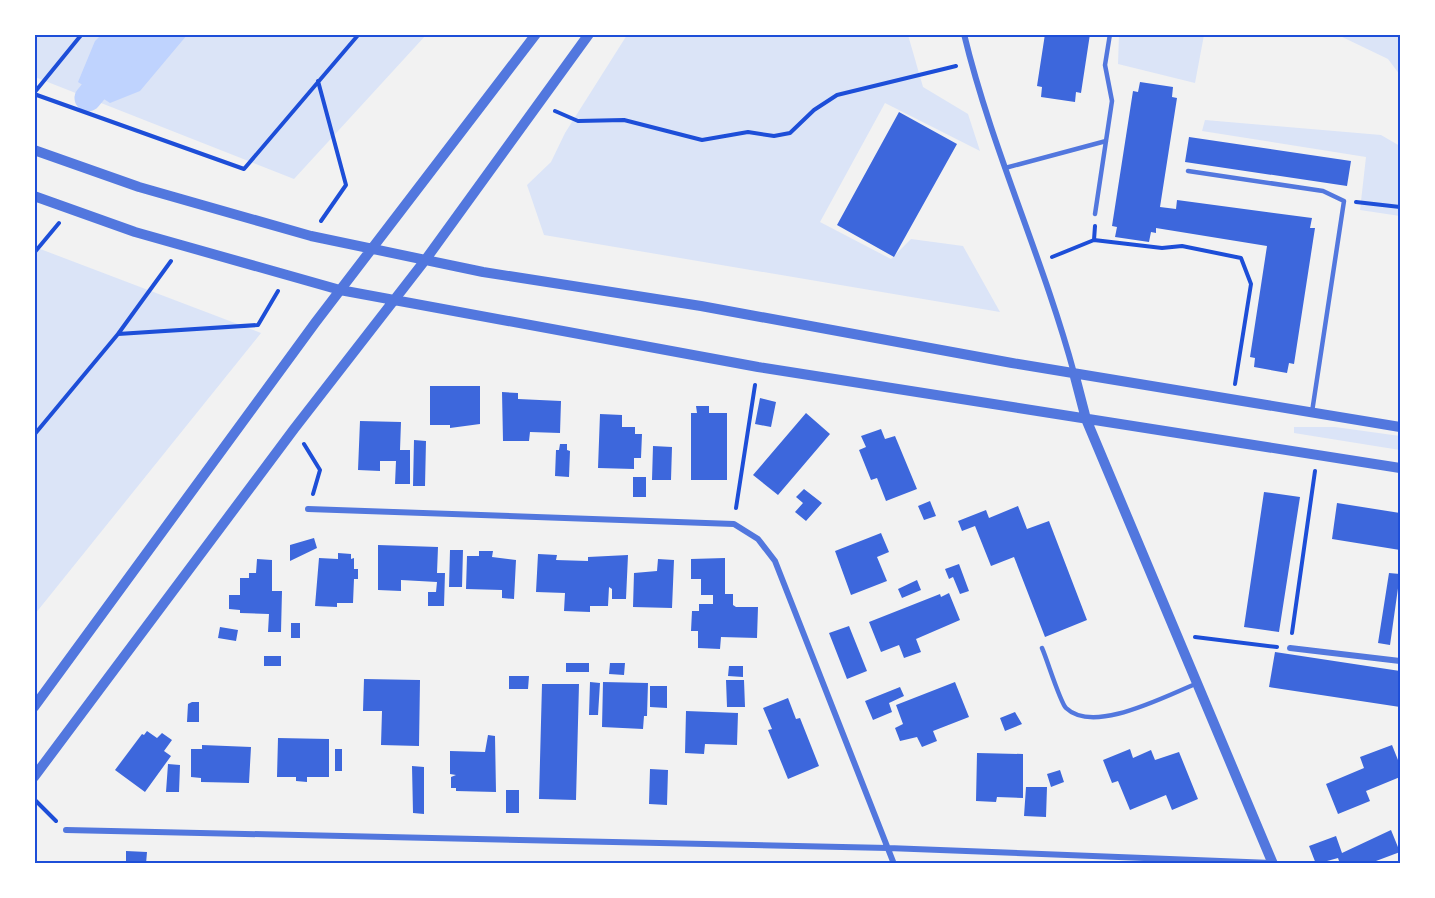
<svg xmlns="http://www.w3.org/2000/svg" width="1435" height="898" viewBox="0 0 1435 898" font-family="Quicksand,sans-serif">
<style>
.green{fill:#dbe4f7}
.water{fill:#bfd3fe}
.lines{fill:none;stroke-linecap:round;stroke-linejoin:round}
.canal{stroke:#bfd3fe;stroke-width:27}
.building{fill:#3d67dc}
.path{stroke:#1d4ed8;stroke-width:4}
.service{stroke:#5277de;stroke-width:4.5}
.minor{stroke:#5277de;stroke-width:6}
.tertiary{stroke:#5277de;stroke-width:10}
.neatline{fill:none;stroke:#1d4ed8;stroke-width:2}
</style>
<rect width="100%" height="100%" fill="#f2f2f2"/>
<path class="green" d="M34,35h392l-132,144 -259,-102z
M627,35h281l15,52 45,27 12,37 -95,-48 -65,119 71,37 20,-20 52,7 37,66 -456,-77 -17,-50 24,-23 14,-29z
M1119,35h85l-9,48 -77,-19z
M1338,35h62v40l-12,-16z
M1205,120l176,15 19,11v70l-40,-6 6,-53 -164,-26z
M35,247l226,86 -226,281z
M1294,427h41l65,9v14l-106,-17z"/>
<path class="water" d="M101,35v-1l86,1 -47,56 -30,12 -32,-21 17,-41z"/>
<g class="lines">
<path class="canal" d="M88,98l53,-64"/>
</g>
<path class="building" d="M1045,34h45l-9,59 -5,-1 -1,10 -34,-5 1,-10 -5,-1z
M1140,82l33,5 -1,10 5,1 -17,109 16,2 1,-9 135,18 -2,10h5l-21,136 -5,-1 -2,10 -33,-6 1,-9 -5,-1 17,-111 -111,-18v5l-5,-1 -2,10 -34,-5 2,-10 -5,-1 21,-135 5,1z
M899,112l58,32 -63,113 -57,-32z
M1189,137l162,24 -4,25 -162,-24z
M430,386h50v38l-30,4v-3h-20z
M502,392l16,1v6l43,2 -1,32 -30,-1 -1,9h-26z
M760,398l16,4 -5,25 -16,-3z
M696,406h13v7h18v67h-36v-67h6z
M806,413l24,21 -52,61 -25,-20z
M600,414l22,1v12h13v7h7l-1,24h-7v11l-36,-1z
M360,421l41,1 -1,28h10v34h-15l1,-23h-16v10l-22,-1z
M881,429l4,10 10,-3 22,53 -31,12 -9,-23 -6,2 -12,-30 7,-3 -5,-11z
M414,440l12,1 -1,45h-12z
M560,444h7v6l3,1 -1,26 -14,-1 1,-26h3z
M653,446l19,1 -1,33h-19z
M633,477h13v20h-13z
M804,489l18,14 -16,18 -11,-9 8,-9 -7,-6z
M1264,492l36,5 -21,135 -35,-5z
M930,501l6,15 -12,4 -6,-14z
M1337,503l63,10v37l-68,-11z
M1018,506l9,23 22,-8 38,99 -42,17 -31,-80 -23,9 -16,-40 -13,5 -4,-10 28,-11 3,8z
M881,533l8,19 -12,5 10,24 -36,14 -16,-44z
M314,538l3,10 -27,13v-16z
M378,545l60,2 -1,26h8l-1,33h-16v-14h8l1,-10 -36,-2v11l-23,-1z
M450,550h13l-1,37h-13z
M479,551h14l-1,6 24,3 -2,39 -12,-1v-8l-36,-1 1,-33h12z
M338,553l13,1v5l3,-1v11h4v10h-4l-1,24h-16v4l-22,-1 4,-48 19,1z
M538,554l19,1 -1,5 32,1v-4l40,-2 -2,44h-14v-10l-3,-2 -1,19h-18v6l-26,-1 1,-18 -29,-1z
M725,558v36h8v11l3,2h22l-1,31 -36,-1 -1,12 -22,-1v-17h-7l1,-20h7v-7h14v-9h-12v-16h-10v-20z
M257,559l15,1v31h10l-1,41h-13l1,-18 -29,-1v-3l-11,-1v-14h11v-17h9v-5h7z
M658,559l16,1 -2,48 -39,-1 1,-34 23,-2z
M959,564l10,27 -9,3 -7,-17 -4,2 -4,-10z
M1389,573l11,1 -10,71 -12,-2z
M917,580l4,10 -19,8 -4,-9z
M949,593l11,27 -44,19 5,13 -17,6 -5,-13 -18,7 -12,-30 71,-28 1,3z
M291,623h9v15h-9z
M849,626l18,45 -20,8 -18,-46z
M220,627l18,3 -2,11 -18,-3z
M1275,652l125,19v36l-131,-20z
M264,656h17v10h-17z
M566,663h23v9h-23z
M610,663h15l-1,12 -15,-1z
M729,666h14v11l-15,-1z
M509,676h20l-1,13h-19z
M364,679l56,1 -1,66 -38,-1 1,-34h-19z
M726,680h18l1,27h-18z
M590,682l10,1 -2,32h-9z
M603,682l45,1 -1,33h-3l-1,13 -41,-2z
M955,682l14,35 -36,14 4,10 -15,6 -5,-10 -17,4 -5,-13 8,-4 -7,-19z
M542,684h37l-3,116 -37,-1z
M650,686h17v22l-17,-1z
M900,687l4,9 -15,7 3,9 -19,8 -8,-19z
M788,698l8,21 4,-1 19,48 -31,13 -20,-49 4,-1 -9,-21z
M192,702h7v20h-12l1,-18z
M686,711l52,2 -1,32 -32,-1 -1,10 -19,-1z
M1015,712l7,12 -17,7 -5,-13z
M147,731l10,7 5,-5 10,7 -8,11 7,5 -26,36 -30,-22 27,-36 2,1z
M488,735l7,1 1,56 -40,-1v-3h-5v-11l5,-2 -6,-1v-23l35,1z
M278,738l51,1v38h-22v5l-11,-1v-4h-19z
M202,745l49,2 -2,36 -48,-1v-4l-10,-1v-28h11z
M1392,745l8,20v12l-34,14 4,10 -32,13 -12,-30 38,-16 -4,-11z
M335,749h7v22h-7z
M1130,749l3,9 18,-8 4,10 24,-8 19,47 -26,11 -6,-15 -36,15 -12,-29 -6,2 -9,-23z
M977,753l46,1v44l-26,-1 -1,5 -20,-1z
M168,764l12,1 -1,27h-13z
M412,766l12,1v47l-11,-1z
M650,769l18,1 -1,35 -18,-1z
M1060,770l4,12 -13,5 -4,-13z
M1026,787h21l-1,30 -22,-1z
M506,790h13v23h-13z
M1391,830l9,22 -24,9 1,3h-37l-2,-6 -22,6 -7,-18 27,-10 6,17z
M126,851l21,1 -1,12h-20z"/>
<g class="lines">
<path class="path" d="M318,81l28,104 -25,36
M34,93l48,-59
M34,94l210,75 115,-135
M555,111l23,10 46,-1 78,20 46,-8 26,4 16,-3 24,-23 23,-15 119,-29
M1356,202l44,5
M1094,240l1,-14
M34,253l25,-30
M1052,257l42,-17 68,8 20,-2 59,12 10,26 -16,100
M118,334l140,-9 20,-34
M34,435l84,-101 53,-73
M304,444l16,26 -7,24
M736,508l19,-123
M1292,633l23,-162
M1195,637l82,10
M34,799l22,22"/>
<path class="service" d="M1005,168l101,-27
M1188,171l135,20 21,10 -32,211
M1095,214l17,-113 -7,-36 5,-31
M1042,648c5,11 18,54 24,60 28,27 101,-13 132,-25"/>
<path class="minor" d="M964,34c28,116 79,224 110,339
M308,509l426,15 24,15 17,22 119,303
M1290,648l110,13
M66,830l822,18 384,15"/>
<path class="tertiary" d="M34,150l105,37 172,49 172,36 218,34 311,57 388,64
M34,196l101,36 205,58 418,77 642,101
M1074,373l12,46 187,445
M34,707l281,-384 221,-289
M34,777l260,-348 132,-170 163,-225"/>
</g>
<rect width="1435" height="898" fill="none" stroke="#ffffff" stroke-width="72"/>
<rect x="36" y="36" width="1363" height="826" class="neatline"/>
</svg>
